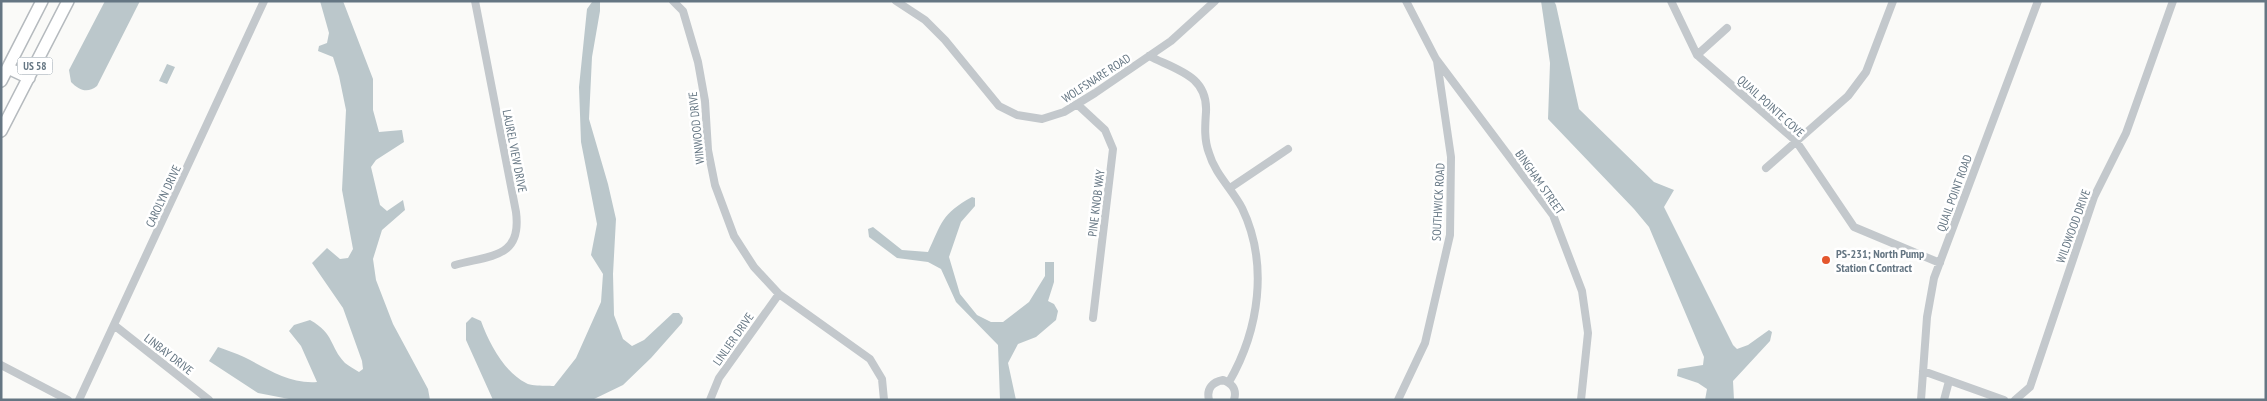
<svg xmlns="http://www.w3.org/2000/svg" width="2267" height="401" viewBox="0 0 2267 401" font-family="'PT Sans Narrow',sans-serif">
<style>
.water{fill:#bbc7cb}
.lines{fill:none;stroke-linecap:round;stroke-linejoin:round}
.primary-casing{stroke:#b5babe;stroke-width:14}
.street{stroke:#c3c8cc;stroke-width:8}
.primary{stroke:#fff;stroke-width:11}
.poi-dot{fill:#e4572e;stroke:#fff;stroke-width:2}
.labels{text-anchor:middle;dominant-baseline:central;stroke-width:5;stroke-linejoin:round;paint-order:stroke}
.shield{fill:#fff;stroke:#939fa8;stroke-width:1}
.shield-label{font-size:11px;font-weight:bold;fill:#657683}
.street-label{font-size:12px;fill:#657683;stroke:#fff}
.poi-label{font-size:12px;font-weight:bold;fill:#657683;stroke:#fff;text-anchor:start}
</style>
<rect width="100%" height="100%" fill="#fafaf8"/>
<path class="water" d="M105,1h35l-43,85c-10,8 -18,4 -26,-4l-2,-12z
M320,1h23l30,78v31l6,22 23,-2 2,12 -28,18 -5,7 9,38 7,6 16,-11 2,10 -23,20 -9,29 3,21 17,44 35,65 2,11 -141,-1 -31,-6 -49,-32 9,-14c8,3 18,6 26,10 24,12 45,27 73,25l-16,-36 -12,-15 5,-6 16,-5c25,14 19,26 35,43 4,3 9,6 14,9l4,-3 -1,-8 -19,-53 -31,-45 15,-15 13,11 8,-1 5,-9 -11,-59 4,-80 -7,-34 -6,-19 -15,-6 1,-5 8,-3 2,-10z
M600,1v10l-8,46 -3,62 19,65 8,35 -3,55 1,41 9,24 9,7 12,-6 29,-27h6l4,5 -1,5 -31,35 -28,27 -31,15h-99l-27,-60v-17l6,-6 9,4c8,22 23,51 45,62 7,4 20,2 28,3l22,-28 25,-56 2,-28 -12,-19 6,-31 -16,-82 -2,-55 8,-78 5,-7z
M1541,1h13l2,4 23,104 75,73 20,8 -10,17 69,138 4,4 11,-4 21,-15 3,2 -2,9 -37,40 1,19h-29l2,-11 -9,-6 -21,-7 1,-7 25,-4 1,-8 -55,-130 -15,-18 -86,-90 2,-56z
M167,64l8,3 -8,17 -8,-3z
M972,197l3,1v8l-14,16 -12,35 11,37 17,21 14,7h12l26,-20 16,-26v-14h9v20l-6,19 6,3 4,7 -2,9 -20,17 -18,7 -10,19 8,37h-16l-2,-55 -42,-43 -15,-33 -13,-7 -31,-4 -28,-21 -1,-8 5,-2 29,23 26,2c14,-29 13,-38 44,-55z"/>
<g class="lines">
<defs>
<path id="primary" d="M8,68l21,10
M1,81l41,-80
M1,131l67,-130"/>
</defs>
<use href="#primary" class="primary-casing"/>
<path class="street" d="M673,1l10,10 15,51 7,39 3,49 7,35 19,51 20,31 25,27 91,65 12,20 2,21
M896,1l29,19 20,20 54,66 18,9 25,4 22,-7 31,-19 76,-52 44,-40
M1406,1l30,58 117,156 29,76 6,42 -7,67
M1671,1l26,54 99,86 58,86 86,36
M1697,55l30,-27
M1149,56c28,14 59,20 57,56 -1,14 -2,28 3,41 6,21 23,36 33,55 27,56 17,122 -13,174
M1078,105l27,25 8,19 -20,169
M1766,168l82,-72 18,-24 27,-71
M1230,188l58,-39
M455,265c36,-10 67,-7 61,-53l-41,-211
M114,325l95,75
M1,365l67,35
M1923,371l81,29
M79,400l185,-399
M710,400l9,-22 60,-84
M1209,400c-3,-12 4,-18 14,-20 10,4 14,10 11,20
M1398,400l27,-57 25,-108 1,-78 -14,-96
M1921,400l6,-83 7,-39 104,-277
M1944,400l5,-19
M2015,400l15,-13 64,-190 32,-64 47,-132"/>
<use href="#primary" class="primary"/>
</g>
<circle class="poi-dot" cx="1826" cy="260" r="5"/>
<g class="labels">
<rect class="shield" x="17.5" y="57.5" width="35" height="17" rx="4"/>
<g class="shield-label">
<text x="35" y="66">US 58</text>
</g>
<g class="street-label">
<text transform="translate(1096 78) rotate(-33)">WOLFSNARE ROAD</text>
<text transform="translate(1771 106) rotate(42)">QUAIL POINTE COVE</text>
<text transform="translate(696 128) rotate(-96)">WINWOOD DRIVE</text>
<text transform="translate(515 151) rotate(79)">LAUREL VIEW DRIVE</text>
<text transform="translate(1540 182) rotate(55)">BINGHAM STREET</text>
<text transform="translate(1954 193) rotate(-70)">QUAIL POINT ROAD</text>
<text transform="translate(163 196) rotate(-65)">CAROLYN DRIVE</text>
<text transform="translate(1438 202) rotate(-87)">SOUTHWICK ROAD</text>
<text transform="translate(1096 203) rotate(-83)">PINE KNOB WAY</text>
<text transform="translate(2073 226) rotate(-70)">WILDWOOD DRIVE</text>
<text transform="translate(733 339) rotate(-55)">LINLIER DRIVE</text>
<text transform="translate(169 354) rotate(38)">LINBAY DRIVE</text>
</g>
<g class="poi-label">
<text x="1836" y="253">PS-231; North Pump<tspan x="1836" dy="14">Station C Contract</tspan></text>
</g>
</g>
<rect width="2267" height="401" fill="none" stroke="#657683" stroke-width="5"/>
</svg>
